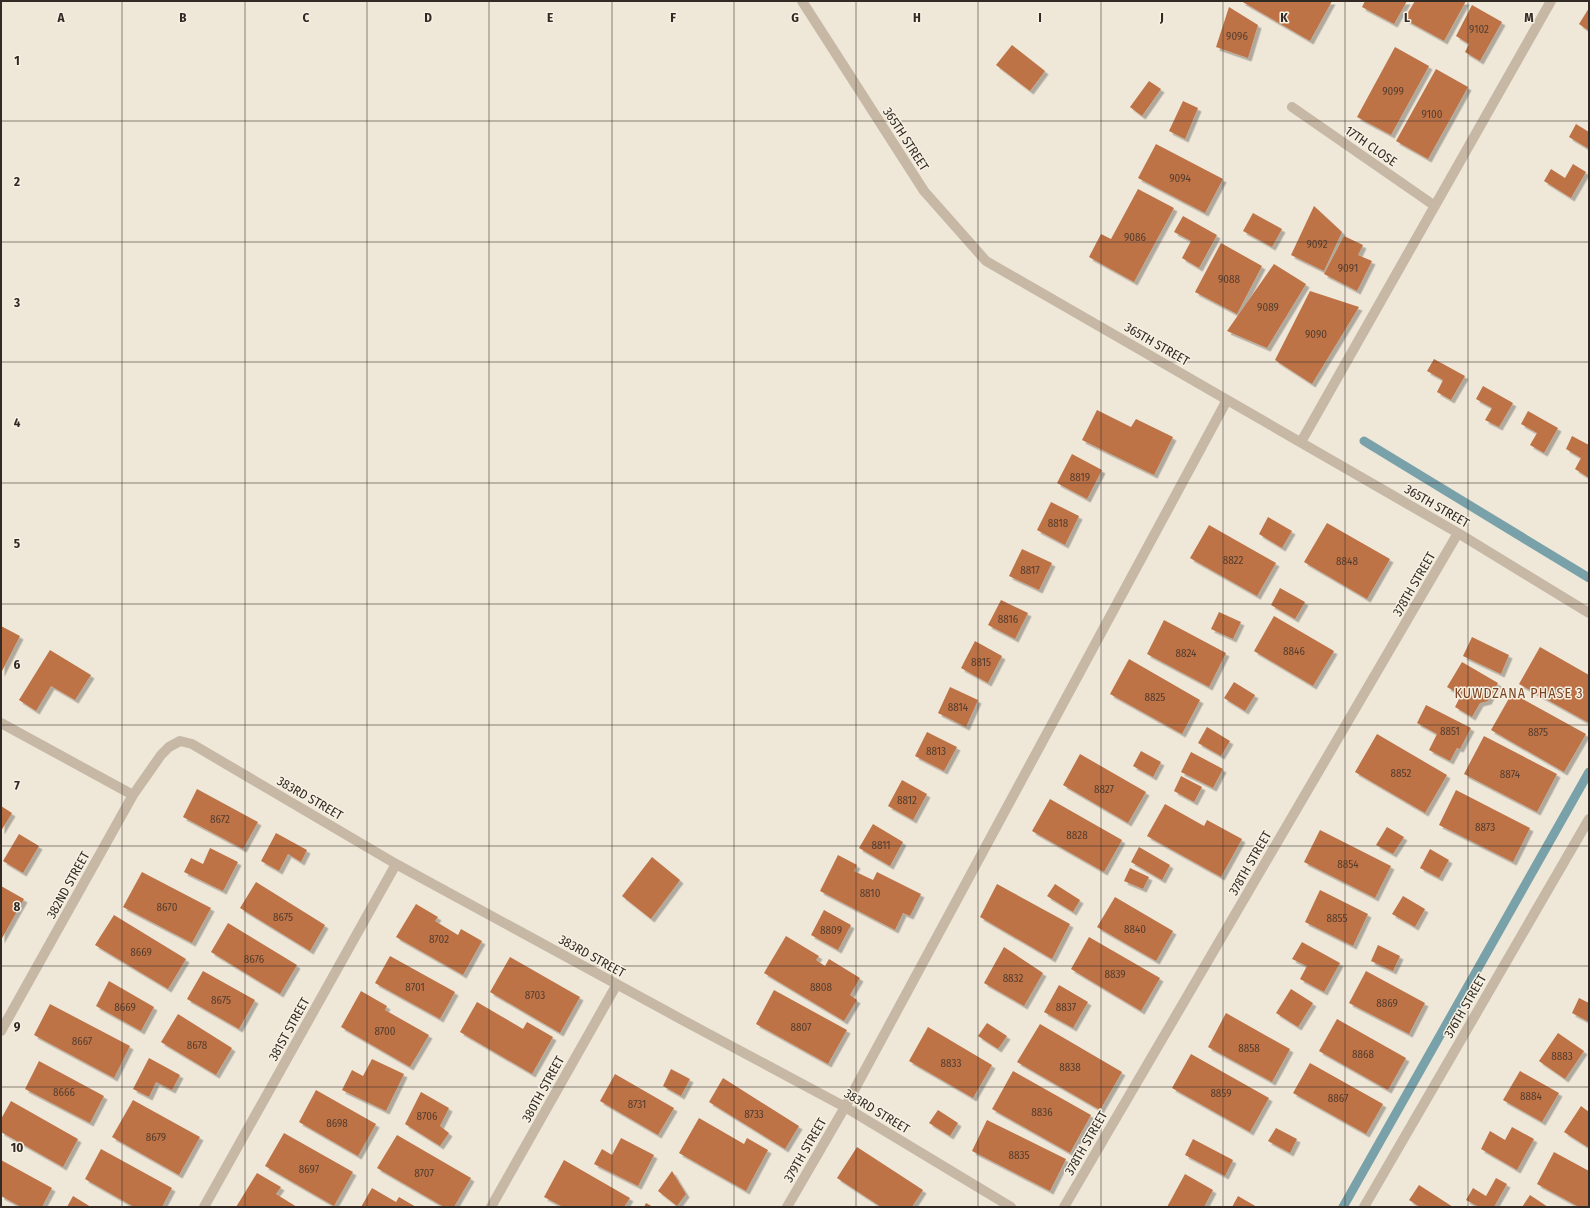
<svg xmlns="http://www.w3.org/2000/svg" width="1590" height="1208" viewBox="0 0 1590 1208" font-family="'Fira Sans Condensed',sans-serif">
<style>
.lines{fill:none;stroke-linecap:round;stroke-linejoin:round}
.stream{stroke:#79a1aa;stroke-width:9}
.building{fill:#be7347;filter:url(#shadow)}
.minor{stroke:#c6b8a5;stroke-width:10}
.grid{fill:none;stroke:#322b25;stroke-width:1;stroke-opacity:0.55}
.labels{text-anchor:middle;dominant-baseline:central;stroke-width:3;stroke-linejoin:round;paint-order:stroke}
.number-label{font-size:11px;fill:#553d2e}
.street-label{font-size:13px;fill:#322b25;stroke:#f7f1e3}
.neighbourhood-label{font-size:14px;letter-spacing:1px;fill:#7b4524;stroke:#f7f1e3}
.grid-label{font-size:13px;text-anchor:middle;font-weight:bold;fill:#322b25;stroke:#f7f1e3;stroke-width:3;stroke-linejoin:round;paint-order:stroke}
</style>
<defs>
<filter id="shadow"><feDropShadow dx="3.5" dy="3.5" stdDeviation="0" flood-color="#0004"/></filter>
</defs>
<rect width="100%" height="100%" fill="#efe7d8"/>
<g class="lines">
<path class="stream" d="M1364,441l225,137
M1343,1207l246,-435"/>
</g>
<path class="building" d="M1241,1h91l-22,40z
M1365,1h42l-13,23 -32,-17z
M1415,1h51l-22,40 -40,-22z
M1472,5l30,17 -22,39 -15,-9 4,-8 -13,-8z
M1229,7l29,18 -10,33 -32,-11z
M1589,8v23l-10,-7z
M1012,45l33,26 -15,20 -34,-26z
M1395,47l34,19 -38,69 -34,-18z
M1436,69l32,18 -40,72 -32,-18z
M1149,81l12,8 -19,27 -12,-9z
M1183,101l15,7 -13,31 -16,-8z
M1576,124l13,8v17l-20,-12z
M1156,144l67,35 -18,34 -67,-35z
M1573,164l13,8 -15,26 -27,-17 7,-12 14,9z
M1138,189l36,19 -40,74 -45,-25 12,-23 10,5z
M1314,206l28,26 -18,39 -33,-16z
M1253,213l29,16 -10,18 -29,-16z
M1183,216l34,19 -18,33 -17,-10 9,-17 -17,-9z
M1344,236l19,9 -5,10 14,6 -15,30 -33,-17z
M1221,243l41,23 -25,48 -42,-22z
M1274,264l32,20 -39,64 -40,-17z
M1310,291l49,16 -47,77 -37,-24z
M1434,359l31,17 -14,24 -14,-8 6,-12 -16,-9z
M1483,386l30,17 -14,24 -14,-7 7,-12 -16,-9z
M1097,410l34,17 5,-8 37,18 -19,38 -72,-35z
M1528,411l30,17 -14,25 -14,-8 7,-12 -16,-9z
M1572,436l17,9v33l-14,-9 6,-11 -15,-9z
M1072,454l30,16 -15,29 -30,-16z
M1051,502l28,14 -14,29 -28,-15z
M1268,517l24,14 -10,17 -23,-14z
M1327,523l63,36 -23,40 -63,-37z
M1209,525l67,38 -19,33 -67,-38z
M1022,549l30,14 -13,27 -30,-14z
M1280,588l25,14 -10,17 -24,-14z
M1001,600l27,13 -13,26 -27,-14z
M1219,612l22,10 -8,17 -22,-10z
M1274,616l60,35 -21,35 -59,-35z
M1164,620l62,33 -17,34 -62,-33z
M1,626l19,10 -19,37z
M1472,637l37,18 -8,19 -38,-18z
M975,641l27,15 -14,27 -27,-15z
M1540,647l49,28v48l-70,-39z
M50,650l41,25 -16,25 -24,-14 -15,25 -17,-11z
M1129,659l71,41 -18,34 -72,-40z
M1462,662l36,21 -10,18 -8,2 -8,14 -17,-10 6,-12 -14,-8z
M1234,682l21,13 -10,16 -21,-13z
M950,687l28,13 -12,27 -28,-14z
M1512,693l74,41 -22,38 -73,-42z
M1426,705l45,23 -11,21 -3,-1 -7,13 -21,-11 8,-16 -20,-11z
M1207,727l23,14 -9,15 -23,-13z
M927,732l30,15 -13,24 -29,-15z
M1377,734l70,41 -22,38 -70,-41z
M1484,736l73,38 -20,38 -73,-38z
M1141,751l20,11 -8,15 -20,-11z
M1191,752l32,17 -10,19 -32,-16z
M1080,754l66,38 -18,31 -65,-38z
M1181,776l21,11 -8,15 -20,-11z
M902,780l25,14 -14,26 -25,-14z
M197,789l61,33 -15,27 -60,-32z
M1456,790l74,38 -17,34 -74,-37z
M1050,799l72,41 -18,32 -72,-41z
M1165,804l39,22 3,-6 35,19 -21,38 -74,-41z
M1,806l11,7 -11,18z
M873,824l30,18 -13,24 -31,-18z
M1387,827l17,10 -11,17 -17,-9z
M1320,830l71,36 -16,32 -71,-36z
M276,833l31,17 -6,12 -13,-8 -9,17 -18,-10z
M19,834l20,12 -16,27 -20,-12z
M1139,847l31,18 -8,15 -31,-18z
M210,848l28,14 -15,29 -39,-19 7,-14 12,6z
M1430,849l19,11 -10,18 -19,-10z
M838,855l19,10 -3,6 19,9 4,-8 44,22 -11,22 -7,-3 -8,17 -75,-39z
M652,857l28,23 -29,39 -29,-23z
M1130,868l19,9 -6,12 -19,-8z
M142,872l69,36 -19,35 -69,-36z
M256,882l69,43 -15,26 -70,-43z
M997,884l73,40 -18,35 -72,-42z
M1055,884l25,16 -7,12 -26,-16z
M1,886l23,13 -23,41z
M1320,890l48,24 -15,32 -48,-24z
M1403,896l22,13 -10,18 -23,-13z
M1115,897l58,34 -17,30 -59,-34z
M416,904l22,13 -3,4 23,14 3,-6 21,12 -19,34 -67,-38z
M824,910l27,15 -13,25 -27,-15z
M114,915l72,44 -18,30 -73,-44z
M228,923l69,42 -17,29 -69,-42z
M786,936l33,20 -3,4 9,6 4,-7 31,19 -10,17 7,5 -13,21 -80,-48z
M1089,937l71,41 -19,33 -70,-42z
M1302,942l38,21 -16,29 -24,-13 7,-13 -15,-7z
M1378,945l22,11 -7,15 -22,-10z
M1004,947l39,26 -19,33 -40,-23z
M390,956l65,36 -15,27 -65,-36z
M510,957l70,40 -20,36 -70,-41z
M203,971l52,29 -16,29 -52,-30z
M1366,971l59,32 -16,31 -60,-31z
M109,981l45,26 -13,24 -45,-25z
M1059,985l29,17 -15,26 -29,-16z
M1291,989l22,14 -15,24 -22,-14z
M774,990l73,40 -19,34 -72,-40z
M361,991l26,15 -2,4 44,25 -19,32 -69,-40z
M1579,998l10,5v19l-17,-9z
M477,1002l46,27 4,-7 26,15 -21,37 -72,-42z
M50,1004l80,42 -16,32 -80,-43z
M1226,1013l64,36 -18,33 -64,-35z
M178,1014l54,34 -16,27 -55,-33z
M1337,1019l69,39 -18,32 -69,-39z
M987,1023l20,13 -9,13 -20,-13z
M1040,1024l82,48 -22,38 -83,-48z
M928,1027l64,38 -19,33 -64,-37z
M1558,1033l26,18 -19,28 -26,-18z
M1191,1054l78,44 -19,34 -78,-44z
M149,1058l31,17 -8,15 -16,-8 -7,15 -16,-8z
M372,1059l32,15 -18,37 -44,-21 10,-20 11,6z
M39,1061l65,35 -14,27 -65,-34z
M1310,1063l73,41 -17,30 -73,-41z
M671,1069l19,10 -9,17 -18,-10z
M1013,1071l78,44 -21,38 -78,-44z
M1520,1071l39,22 -17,29 -39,-22z
M615,1074l59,34 -16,27 -58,-34z
M723,1078l76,48 -14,23 -76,-47z
M316,1090l60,34 -18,32 -59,-34z
M421,1092l28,16 -9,18 9,7 -9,13 -35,-22z
M133,1100l67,37 -21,38 -67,-38z
M11,1101l67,38 -15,28 -62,-35v-13z
M1581,1106l8,6v36l-25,-16z
M938,1110l20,13 -8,13 -21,-13z
M699,1118l45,26 3,-6 21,12 -22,41 -67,-38z
M987,1120l79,39 -16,32 -78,-40z
M1512,1127l22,12 -17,31 -36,-21 9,-18 15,9z
M1276,1128l21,11 -7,14 -22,-12z
M284,1133l69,39 -19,34 -69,-40z
M397,1135l74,43 -17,29h-10l-67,-39z
M621,1138l33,17 -16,31 -44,-22 8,-15 10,6z
M1193,1139l40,21 -8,16 -40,-21z
M857,1147l66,43 -11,17h-31l-44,-29z
M101,1149l71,39 -10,19h-28l-49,-28z
M1554,1152l35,19v36h-10l-42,-23z
M1,1160l51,28 -10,19h-21l-20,-11z
M564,1160l66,38 -6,9h-61l-19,-10z
M672,1171l14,23 -9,12 -19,-15z
M257,1173l24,14 -5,7 21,13h-61z
M1185,1174l28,16 -9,17h-37z
M1496,1178l11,6 -13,23h-15l-13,-7 7,-12 13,8z
M1419,1185l34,22h-33l-11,-7z
M372,1188l24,14 3,-5 17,10h-55z
M1530,1195l18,12h-26z
M73,1196l18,11h-24z
M1238,1196l19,11h-25z
M646,1203l7,4h-9z"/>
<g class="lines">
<path class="minor" d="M802,1l122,190 62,70 472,272 131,80
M1292,107l143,99
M1301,442l250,-441
M1,723l132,72
M1,1031l132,-236 28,-40 8,-8 11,-6 12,3 204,120 281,153 168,90 166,100
M204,1207l192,-343
M491,1207l126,-223
M787,1207l58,-100 382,-707
M1064,1207l394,-674
M1364,1207l225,-388"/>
</g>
<path class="grid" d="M122,1v1206M245,1v1206M367,1v1206M489,1v1206M612,1v1206M734,1v1206M856,1v1206M978,1v1206M1101,1v1206M1223,1v1206M1345,1v1206M1468,1v1206M1,121h1588M1,242h1588M1,362h1588M1,483h1588M1,604h1588M1,725h1588M1,846h1588M1,966h1588M1,1087h1588"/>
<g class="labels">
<g class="number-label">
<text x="1479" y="29">9102</text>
<text x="1237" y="36">9096</text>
<text x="1393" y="91">9099</text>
<text x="1432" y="114">9100</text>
<text x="1180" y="178">9094</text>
<text x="1135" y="237">9086</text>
<text x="1317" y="244">9092</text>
<text x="1348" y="268">9091</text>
<text x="1229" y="279">9088</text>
<text x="1268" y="307">9089</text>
<text x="1316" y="334">9090</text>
<text x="1080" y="477">8819</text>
<text x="1058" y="523">8818</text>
<text x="1233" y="560">8822</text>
<text x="1347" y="561">8848</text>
<text x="1030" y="570">8817</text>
<text x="1008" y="619">8816</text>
<text x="1294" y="651">8846</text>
<text x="1186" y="653">8824</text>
<text x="981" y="662">8815</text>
<text x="1155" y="697">8825</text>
<text x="958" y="707">8814</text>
<text x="1450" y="731">8851</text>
<text x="1538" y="732">8875</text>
<text x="936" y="751">8813</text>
<text x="1401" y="773">8852</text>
<text x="1510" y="774">8874</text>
<text x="1104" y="789">8827</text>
<text x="907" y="800">8812</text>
<text x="220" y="819">8672</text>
<text x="1485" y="827">8873</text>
<text x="1077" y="835">8828</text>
<text x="881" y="845">8811</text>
<text x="1348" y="864">8854</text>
<text x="870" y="893">8810</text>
<text x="167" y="907">8670</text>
<text x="283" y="917">8675</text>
<text x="1337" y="918">8855</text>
<text x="1135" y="929">8840</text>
<text x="831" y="930">8809</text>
<text x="439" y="939">8702</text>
<text x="141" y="952">8669</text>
<text x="254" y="959">8676</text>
<text x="1115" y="974">8839</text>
<text x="1013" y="978">8832</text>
<text x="415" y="987">8701</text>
<text x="821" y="987">8808</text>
<text x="535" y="995">8703</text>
<text x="221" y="1000">8675</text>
<text x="1387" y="1003">8869</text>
<text x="125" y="1007">8669</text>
<text x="1066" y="1007">8837</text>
<text x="801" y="1027">8807</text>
<text x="385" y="1031">8700</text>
<text x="82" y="1041">8667</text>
<text x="197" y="1045">8678</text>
<text x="1249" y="1048">8858</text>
<text x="1363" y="1054">8868</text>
<text x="1562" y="1056">8883</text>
<text x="951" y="1063">8833</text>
<text x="1070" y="1067">8838</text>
<text x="64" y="1092">8666</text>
<text x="1221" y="1093">8859</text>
<text x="1531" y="1096">8884</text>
<text x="1338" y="1098">8867</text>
<text x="637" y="1104">8731</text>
<text x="1042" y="1112">8836</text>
<text x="754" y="1114">8733</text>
<text x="427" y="1116">8706</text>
<text x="337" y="1123">8698</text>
<text x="156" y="1137">8679</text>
<text x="1019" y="1155">8835</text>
<text x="309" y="1169">8697</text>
<text x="424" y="1173">8707</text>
</g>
<g class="street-label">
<text transform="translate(906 139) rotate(57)">365TH STREET</text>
<text transform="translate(1371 146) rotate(35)">17TH CLOSE</text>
<text transform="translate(1157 344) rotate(30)">365TH STREET</text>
<text transform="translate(1437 506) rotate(30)">365TH STREET</text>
<text transform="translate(1414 584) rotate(-60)">378TH STREET</text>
<text transform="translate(310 798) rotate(30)">383RD STREET</text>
<text transform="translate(1250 863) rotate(-60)">378TH STREET</text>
<text transform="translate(68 885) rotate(-61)">382ND STREET</text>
<text transform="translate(592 956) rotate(29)">383RD STREET</text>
<text transform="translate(1465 1006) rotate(-60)">376TH STREET</text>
<text transform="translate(289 1029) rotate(-61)">381ST STREET</text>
<text transform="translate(543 1089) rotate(-61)">380TH STREET</text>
<text transform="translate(877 1111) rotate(31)">383RD STREET</text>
<text transform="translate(1086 1143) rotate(-60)">378TH STREET</text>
<text transform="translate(805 1150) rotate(-60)">379TH STREET</text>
</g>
<g class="neighbourhood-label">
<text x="1519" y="693">KUWDZANA PHASE 3</text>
</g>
</g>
<g class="grid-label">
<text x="61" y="22">A</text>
<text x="183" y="22">B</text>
<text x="306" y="22">C</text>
<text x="428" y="22">D</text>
<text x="550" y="22">E</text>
<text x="673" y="22">F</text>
<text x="795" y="22">G</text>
<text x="917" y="22">H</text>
<text x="1040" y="22">I</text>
<text x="1162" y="22">J</text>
<text x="1284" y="22">K</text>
<text x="1407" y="22">L</text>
<text x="1529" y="22">M</text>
<text x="17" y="65">1</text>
<text x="17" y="186">2</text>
<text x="17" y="307">3</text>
<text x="17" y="427">4</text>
<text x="17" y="548">5</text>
<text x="17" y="669">6</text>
<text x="17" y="790">7</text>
<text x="17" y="911">8</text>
<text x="17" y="1031">9</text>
<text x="17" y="1152">10</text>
</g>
<rect width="1590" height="1208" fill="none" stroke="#322b25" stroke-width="4"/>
</svg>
